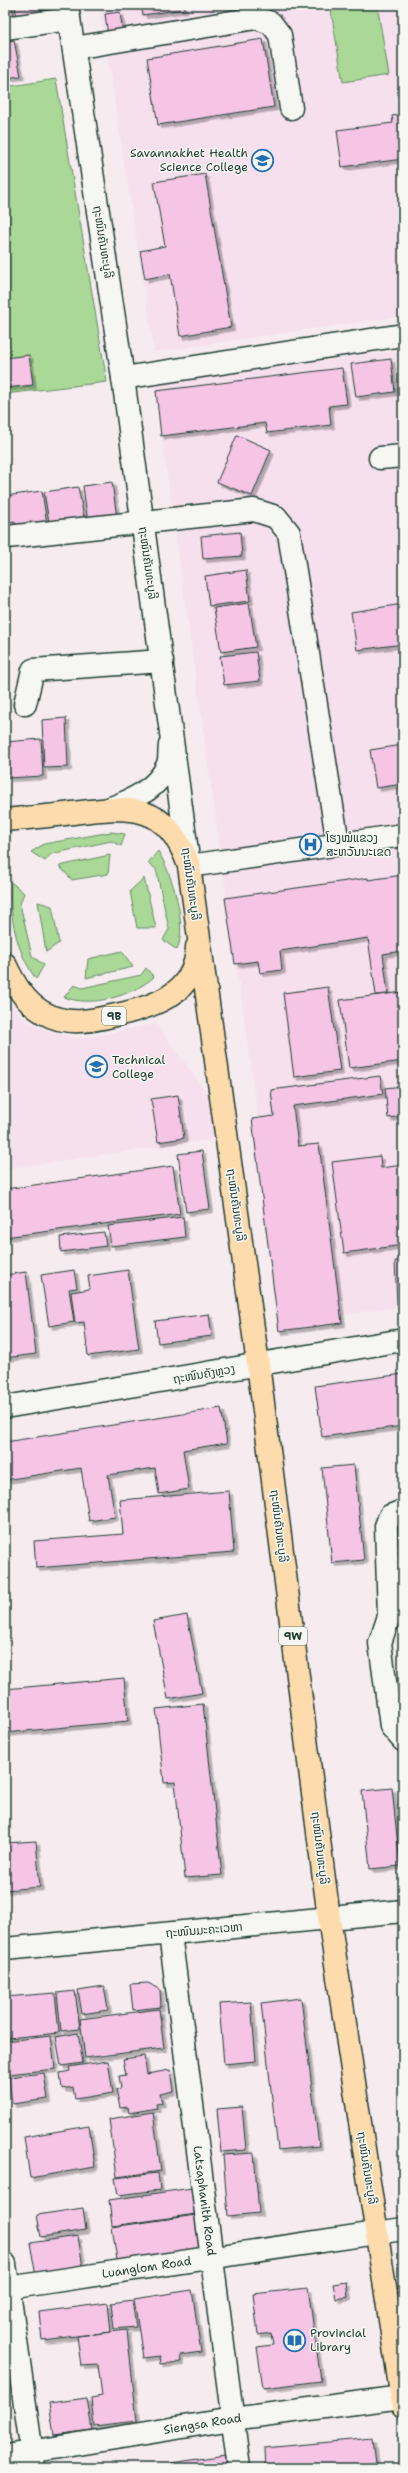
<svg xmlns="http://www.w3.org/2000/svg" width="408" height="2473" viewBox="0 0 408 2473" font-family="'Shantell Sans','Noto Sans Lao',sans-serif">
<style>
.built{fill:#f6e0ed}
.green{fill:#aad897;stroke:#648a66}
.building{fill:#f6c5e6;stroke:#1f3d34;filter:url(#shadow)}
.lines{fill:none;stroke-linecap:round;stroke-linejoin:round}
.minor-casing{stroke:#1f3d34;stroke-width:25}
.major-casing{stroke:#1f3d34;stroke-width:25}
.minor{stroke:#f6f6f2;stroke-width:22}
.major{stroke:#fedbac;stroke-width:22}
.labels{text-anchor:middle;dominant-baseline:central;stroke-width:3;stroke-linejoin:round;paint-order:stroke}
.shield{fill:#f6f6f2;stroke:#60746d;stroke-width:1}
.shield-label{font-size:11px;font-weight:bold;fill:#1f3d34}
.poi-label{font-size:12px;fill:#1f3d34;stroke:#f6f6f2;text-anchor:start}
.street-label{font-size:12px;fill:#1f3d34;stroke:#f6f6f2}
</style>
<defs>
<filter id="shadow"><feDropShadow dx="3.5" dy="3.5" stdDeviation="0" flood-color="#0004"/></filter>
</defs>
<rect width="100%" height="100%" fill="#f6ecf0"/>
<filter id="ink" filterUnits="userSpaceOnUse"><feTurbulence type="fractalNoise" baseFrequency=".025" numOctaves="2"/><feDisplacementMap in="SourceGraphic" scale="8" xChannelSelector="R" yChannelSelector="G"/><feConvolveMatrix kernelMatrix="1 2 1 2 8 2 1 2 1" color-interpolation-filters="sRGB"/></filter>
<g filter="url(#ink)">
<path class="built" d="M99,5h304v311l-249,36z
M403,350v956l-116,18 -133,-941z
M5,998l18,20 15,9 34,11 21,-1 63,-14 54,74 6,42 -211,30z"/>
<path class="green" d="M330,5h47l12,70 -46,7z
M56,79l51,303 -102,12v-307z
M111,832l14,2 -4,12 -10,-5 -60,13 -6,7 -14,-9 13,-8z
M158,851c14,23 30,73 19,99l-14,-10 6,-11 -13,-60 -8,-6z
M110,855l-2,19 -36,6 -13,-14z
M144,878l12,50h-19l-7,-37z
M11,882l13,11 -4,11 12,52 12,9 -8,14c-20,-28 -27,-63 -25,-97z
M38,902l14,4 7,37 -13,9z
M122,951l11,16 -47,11 2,-19z
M146,968l8,9c-22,19 -63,31 -90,20l10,-12 8,3 59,-13z"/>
<path class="building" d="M5,5h7l2,13 -9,1z
M15,5h30l2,10 -30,5z
M141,5h43l1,4 -42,6z
M120,12l3,22 -15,1 -3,-21z
M263,39l11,68 -116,18 -11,-67z
M14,40l7,36 -16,2v-36z
M403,114v45l-61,8 -5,-37 56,-7 -1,-7z
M205,174l26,153 -51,9 -10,-62 -25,5 -5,-28 25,-5 -11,-64z
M29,355l4,30 -28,3v-30z
M391,359l4,33 -39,5 -5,-33z
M342,368l5,36 -18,2 2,19 -64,8 -2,-10 -104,13 -5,-45z
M237,435l34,15 -19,46 -35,-14z
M112,482l5,36 -29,5 -5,-37z
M78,487l7,35 -35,6 -6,-36z
M42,491l5,33 -31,5 -1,-8 -6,1 -4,-26z
M240,532l2,24 -39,3 -2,-23z
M246,570l4,31 -41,5 -4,-30z
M249,603l7,44 -35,5 -7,-44z
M403,604v40l-46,6 -6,-38z
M256,652l4,29 -36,4 -4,-29z
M66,718l2,49 -24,1 -2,-48z
M41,739l2,37 -35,2 -3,-36z
M403,745v39l-27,4 -6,-38z
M403,875v76l-20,3 5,40 -12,1 -8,-57 -88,13 2,19 -22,3 -2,-12 -23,3 -10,-66 143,-20v2z
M328,987l12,84 -46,6 -11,-84z
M403,992v69l-54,7 -9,-68z
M380,1076l3,18 -90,12 5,40 21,-2 23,179 -63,8 -27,-212 22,-3 -3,-26z
M403,1086v30l-15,2 -3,-30z
M178,1095l6,43 -26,4 -7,-43z
M202,1151l8,58 -24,3 -8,-58z
M380,1156l1,12 22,-3v80l-59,8 -12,-91z
M173,1166l7,48 -175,23v-48z
M183,1217l2,20 -74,9 -3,-20z
M104,1232l2,14 -45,6 -1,-15z
M395,1261h8v42l-6,1z
M74,1270l3,18 -8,1 5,33 -25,4 -8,-51z
M128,1270l11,79 -51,7 -4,-34 -9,1 -4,-31 19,-3 -2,-13z
M26,1272l10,82 -31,4v-83z
M209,1314l3,22 -54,7 -3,-22z
M403,1374v52l-81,11 -7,-51z
M221,1408l6,35 -44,7 6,39 -30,5 -4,-26 -47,7 7,42 -26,4 -8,-53 -76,12v-38z
M354,1465l10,95 -32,3 -10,-95z
M229,1491l5,61 -198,16 -2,-27 89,-7 -3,-34z
M187,1615l15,78 -34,6 -15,-78z
M124,1678l4,43 -123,12v-44z
M203,1704l19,171 -37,3 -10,-96 -11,1 -8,-74z
M392,1788l8,78 -30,3 -8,-78z
M36,1841l4,46 -35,3v-47z
M148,1983l12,6 1,18 -28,3 -3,-26z
M104,1986l4,24 -26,4 -4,-24z
M75,1991l5,38 -19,2 -4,-38z
M55,1993l4,40 -51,5 -3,-41z
M301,1998l18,148 -41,4 -17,-147z
M251,2002l5,59 -32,3 -5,-60z
M159,2009l5,39 -79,10 -5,-39z
M78,2033l5,30 -22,3 -5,-29z
M51,2036l4,33 -47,5 -3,-33z
M144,2056l3,18 23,-4 3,21 -13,3 2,9 -6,1 1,4 -28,5 -1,-6 -8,1 -4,-19 5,-1 -2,-12 7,-1 -3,-16z
M108,2061l5,32 -38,6 -2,-12 -11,2 -2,-16 10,-2 -1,-4z
M44,2073l4,26 -36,5 -3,-27z
M242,2107l4,43 -25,2 -4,-43z
M153,2112l8,59 -44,6 -8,-58z
M89,2126l6,41 -65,11 -6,-41z
M254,2153l5,60 -31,3 -5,-61z
M158,2173l2,17 -42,5 -3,-17z
M192,2188l4,26 -84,12 -3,-26z
M83,2208l3,22 -45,7 -4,-22z
M196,2215l4,33 -83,12 -5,-33z
M78,2236l5,32 -47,8 -6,-33z
M346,2282l2,15 -12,2 -3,-15z
M308,2288l13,93 -58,7 -6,-41 16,-2 -2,-12 -13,2 -5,-41z
M192,2290l9,62 -21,3 1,7 -20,2 -1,-8 -17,2 -9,-59z
M132,2300l4,27 -22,2 -3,-26z
M108,2303l3,29 -69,8 -3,-28z
M127,2330l10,91 -43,5 -3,-28 11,-2 -4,-31 -17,1 -4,-30z
M87,2398l5,32 -38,5 -5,-32z
M373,2438l3,25 -24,2v3h-87l-1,-20z
M226,2455l2,13h-56l-1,-5z"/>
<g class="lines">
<defs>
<g id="minor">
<path d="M67,5l56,373 66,488 214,-31"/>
<path d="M5,28l64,-9"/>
<path d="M74,48l182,-30 15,5 9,12 11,73"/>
<path d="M123,378l280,-43"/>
<path d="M380,458l23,-2"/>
<path d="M7,537l247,-27 22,7 13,16 49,311"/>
<path d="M25,704l8,-34 129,-9"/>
<path d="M108,809c23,-8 50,-20 60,-45 2,-5 1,-13 2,-19"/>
<path d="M5,1407l398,-67"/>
<path d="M403,1511l-13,5 -4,10 3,90 -9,27 11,83 12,14"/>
<path id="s1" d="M170,1934l69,534"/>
<path d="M5,1949l398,-38"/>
<path d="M5,2264l29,204"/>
<path id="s2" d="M8,2288l395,-59"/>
<path id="s3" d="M5,2456l227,-37 170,-22"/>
</g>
<path id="major" d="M5,820c23,-2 45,-4 68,-7 57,-7 94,-11 116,53l69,498 71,554 74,488
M5,964c9,19 19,38 39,49 23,13 47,8 72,2 37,-8 80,-21 81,-68"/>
</defs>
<use href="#minor" class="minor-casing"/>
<use href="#major" class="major-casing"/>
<use href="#minor" class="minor"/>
<use href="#major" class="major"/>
</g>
</g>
<defs>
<symbol id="university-ring" viewBox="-11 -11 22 22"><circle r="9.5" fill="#f6f6f2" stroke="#1f6fb2" stroke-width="1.5"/><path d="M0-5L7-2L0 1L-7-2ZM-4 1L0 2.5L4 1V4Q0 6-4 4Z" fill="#1f6fb2"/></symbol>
<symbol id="hospital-ring" viewBox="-11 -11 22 22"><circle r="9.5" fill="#f6f6f2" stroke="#1f6fb2" stroke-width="1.5"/><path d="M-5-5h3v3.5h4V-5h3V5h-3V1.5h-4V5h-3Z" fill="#1f6fb2"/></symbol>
<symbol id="library-ring" viewBox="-11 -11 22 22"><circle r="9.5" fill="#f6f6f2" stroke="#1f6fb2" stroke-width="1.5"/><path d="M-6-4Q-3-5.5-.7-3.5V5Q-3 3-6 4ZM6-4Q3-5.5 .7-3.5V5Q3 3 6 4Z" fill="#1f6fb2"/></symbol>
</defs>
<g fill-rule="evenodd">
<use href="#university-ring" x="250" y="148" width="25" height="25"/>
<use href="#hospital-ring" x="298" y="832" width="25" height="25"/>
<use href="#university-ring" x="84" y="1054" width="25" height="25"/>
<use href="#library-ring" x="282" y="2328" width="25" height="25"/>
</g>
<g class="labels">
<g class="shield">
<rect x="102" y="1007" width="24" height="18" rx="3"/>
<rect x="279" y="1627" width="28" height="18" rx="3"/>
</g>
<g class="shield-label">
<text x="114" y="1016">9B</text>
<text x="293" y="1636">9W</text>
</g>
<g class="poi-label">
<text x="248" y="153" text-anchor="end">Savannakhet Health<tspan x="248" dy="14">Science College</tspan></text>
<text x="326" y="838">ໂຮງໝໍແຂວງ<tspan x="326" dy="14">ສະຫວັນນະເຂດ</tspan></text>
<text x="112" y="1060">Technical<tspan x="112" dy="14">College</tspan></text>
<text x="310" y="2333">Provincial<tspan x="310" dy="14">Library</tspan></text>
</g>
<g class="street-label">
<text transform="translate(103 242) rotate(81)">ຖະໜົນຄັນທະບູລີ</text>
<text transform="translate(148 563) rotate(82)">ຖະໜົນຄັນທະບູລີ</text>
<text transform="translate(191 884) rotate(82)">ຖະໜົນຄັນທະບູລີ</text>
<text transform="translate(236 1205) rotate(82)">ຖະໜົນຄັນທະບູລີ</text>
<text transform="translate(204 1374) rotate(-10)">ຖະໜົນຄັງຫຼວງ</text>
<text transform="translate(279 1526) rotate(83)">ຖະໜົນຄັນທະບູລີ</text>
<text transform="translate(320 1848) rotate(83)">ຖະໜົນຄັນທະບູລີ</text>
<text transform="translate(204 1930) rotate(-5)">ຖະໜົນມະຄະເວຫາ</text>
<text transform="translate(367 2168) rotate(81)">ຖະໜົນຄັນທະບູລີ</text>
<text stroke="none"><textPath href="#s1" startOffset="269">Latsaphanith Road</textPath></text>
<text stroke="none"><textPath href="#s2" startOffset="140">Luanglom Road</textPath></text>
<text stroke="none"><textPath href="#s3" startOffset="200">Siengsa Road</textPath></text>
</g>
</g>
<rect width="408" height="2473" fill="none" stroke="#f6f6f2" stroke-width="20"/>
<rect x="10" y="10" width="388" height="2453" fill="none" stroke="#1f3d34" stroke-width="1.5" filter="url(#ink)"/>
</svg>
